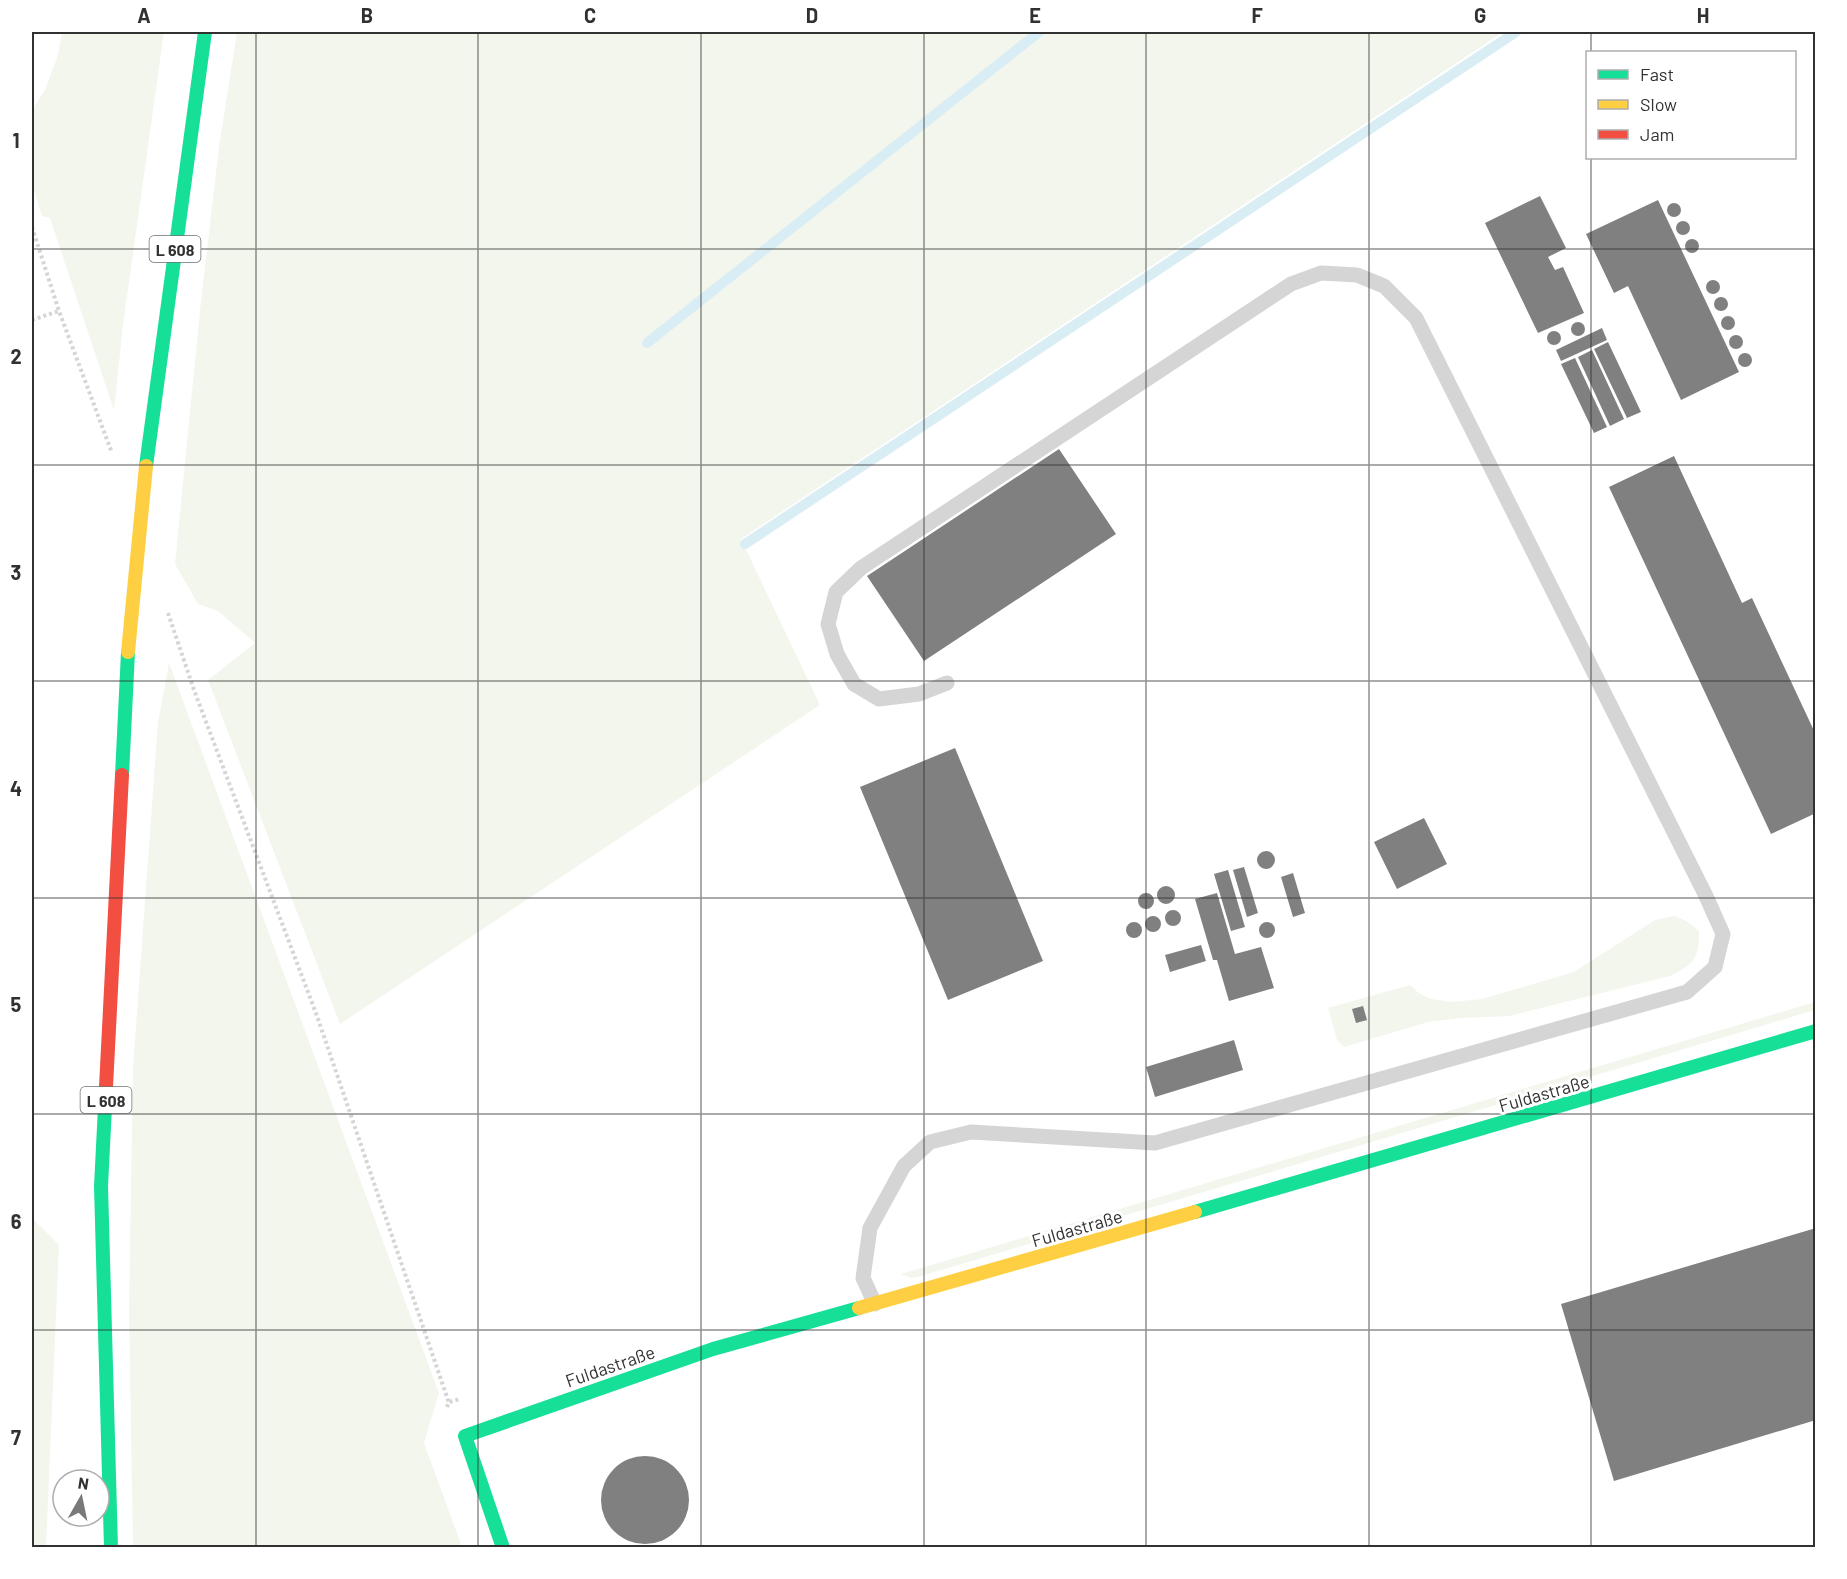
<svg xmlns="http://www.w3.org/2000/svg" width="1847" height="1579" viewBox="0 0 1847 1579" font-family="Barlow,sans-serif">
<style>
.green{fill:#f3f6ed}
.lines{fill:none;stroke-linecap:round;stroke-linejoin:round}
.stream{stroke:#d9edf4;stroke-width:10}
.building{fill:#808080}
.path{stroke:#d5d5d5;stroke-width:4;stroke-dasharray:3 3;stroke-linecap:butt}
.lane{stroke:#d5d5d5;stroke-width:15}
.fast{stroke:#16e098;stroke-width:14}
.slow{stroke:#ffcf43;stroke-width:14}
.jam{stroke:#f24e42;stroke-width:14}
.slow-bridge{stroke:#ffcf43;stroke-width:14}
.grid{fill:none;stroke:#313131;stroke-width:1.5;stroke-opacity:0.55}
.labels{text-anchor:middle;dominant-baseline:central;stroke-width:6;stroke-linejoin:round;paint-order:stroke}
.shield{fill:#fff;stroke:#6f6f6f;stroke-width:1.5}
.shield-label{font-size:16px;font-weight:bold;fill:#313131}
.street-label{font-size:18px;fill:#313131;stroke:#fff}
.neatline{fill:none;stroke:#313131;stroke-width:2}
.grid-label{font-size:20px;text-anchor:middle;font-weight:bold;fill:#313131}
</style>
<rect width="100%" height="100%" fill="#fff"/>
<path class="green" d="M62,32h102l-41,293 -9,85 -64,-192 -8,-2 -10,-32v-74l13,-20 13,-35z
M237,32h1266l-762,507 79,166 -480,319 -132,-344 47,-37 -37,-32 -20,-7 -23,-40 26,-263 18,-154z
M169,663l270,730 -15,50 38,104h-329l-4,-235 4,-244 25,-346z
M1675,916l13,6 11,9c0,28 -4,32 -29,45l-161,40 -46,2 -35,4 -84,25 -7,-7 -9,-32 82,-23 10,9 11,5 21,3 30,-3 92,-27 81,-52z
M1815,1002v8l-897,267 -7,1 -10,-4z
M32,1218l27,27 -13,303 -14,-1z"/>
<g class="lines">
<path class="stream" d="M647,343l392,-311
M745,544l771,-512"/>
</g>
<path class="building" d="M1540,196l26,52 -18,9 7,13 8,-3 21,46 -46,20 -53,-110z
M1658,200l81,172 -58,28 -53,-114 -14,7 -28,-59z
M1667 210a7 7 0 1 1 14 0a7 7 0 1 1-14 0Z
M1676 228a7 7 0 1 1 14 0a7 7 0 1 1-14 0Z
M1685 246a7 7 0 1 1 14 0a7 7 0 1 1-14 0Z
M1706 287a7 7 0 1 1 14 0a7 7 0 1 1-14 0Z
M1714 304a7 7 0 1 1 14 0a7 7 0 1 1-14 0Z
M1721 323a7 7 0 1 1 14 0a7 7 0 1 1-14 0Z
M1571 329a7 7 0 1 1 14 0a7 7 0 1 1-14 0Z
M1602,328l5,12 -46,21 -5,-11z
M1547 338a7 7 0 1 1 14 0a7 7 0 1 1-14 0Z
M1729 342a7 7 0 1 1 14 0a7 7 0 1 1-14 0Z
M1608,342l33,70 -14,6 -33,-69z
M1592,350l32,69 -14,7 -32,-69z
M1738 360a7 7 0 1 1 14 0a7 7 0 1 1-14 0Z
M1575,358l32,69 -13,6 -33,-69z
M1059,449l57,85 -192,127 -57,-85z
M1674,456l68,147 10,-5 64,137v78l-45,21 -162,-347z
M955,748l88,213 -95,39 -88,-213z
M1424,818l23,46 -50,25 -23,-47z
M1257 860a9 9 0 1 1 18 0a9 9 0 1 1-18 0Z
M1244,867l14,46 -11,4 -14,-47z
M1228,870l17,57 -14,4 -17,-57z
M1293,873l12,40 -12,4 -12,-40z
M1157 895a9 9 0 1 1 18 0a9 9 0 1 1-18 0Z
M1138 901a8 8 0 1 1 16 0a8 8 0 1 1-16 0Z
M1217,893l18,61 26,-7 13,41 -45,13 -12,-41h-4l-18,-61z
M1165 918a8 8 0 1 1 16 0a8 8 0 1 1-16 0Z
M1145 924a8 8 0 1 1 16 0a8 8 0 1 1-16 0Z
M1126 930a8 8 0 1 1 16 0a8 8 0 1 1-16 0Z
M1259 930a8 8 0 1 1 16 0a8 8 0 1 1-16 0Z
M1201,945l5,16 -36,11 -5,-17z
M1363,1006l4,14 -11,3 -4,-14z
M1234,1040l9,30 -88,27 -9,-30z
M1816,1228v192l-202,61 -53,-177z
M601 1500a44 44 0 1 1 88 0a44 44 0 1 1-88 0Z"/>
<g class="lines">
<path class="path" d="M32,227l27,84 53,142
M32,320l27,-9
M168,613l26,77 123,326 132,387
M447,1407l2,-5 11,-3"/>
<path class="lane" d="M875,1304l-12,-26 7,-50 34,-62 26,-24 41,-10 184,11 532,-151 28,-25 8,-33 -17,-38 -290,-578 -32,-32 -27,-11 -36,-2 -30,11 -430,284 -25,24 -8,32 9,30 17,30 25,15 40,-5 28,-11"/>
<path class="fast" d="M146,466l59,-434
M122,775l6,-123
M106,1087l-5,99 10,362
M1195,1212l621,-181
M503,1548l-38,-112 248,-87 146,-41"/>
<path class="slow" d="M859,1308l336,-96"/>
<path class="jam" d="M106,1087l16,-312"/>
<path class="slow-bridge" d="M128,652l18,-186"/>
</g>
<path class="grid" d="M256,32v1516M478,32v1516M701,32v1516M924,32v1516M1146,32v1516M1369,32v1516M1591,32v20M1591,158v1390M32,249h1784M32,465h1784M32,681h1784M32,898h1784M32,1114h1784M32,1330h1784"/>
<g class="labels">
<g class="shield">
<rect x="149.5" y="236" width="51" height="26" rx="4.5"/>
<rect x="80.5" y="1087" width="51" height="26" rx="4.5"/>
</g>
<g class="shield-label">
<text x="175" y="249">L 608</text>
<text x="106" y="1100">L 608</text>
</g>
<g class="street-label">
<text transform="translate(1544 1093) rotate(-16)">Fuldastraße</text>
<text transform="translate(1077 1228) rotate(-16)">Fuldastraße</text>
<text transform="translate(610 1366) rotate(-19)">Fuldastraße</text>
</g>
</g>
<rect width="1847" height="1579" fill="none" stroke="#ffffff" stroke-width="66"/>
<rect x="1586" y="51" width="210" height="108" fill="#ffffff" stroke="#adadad" stroke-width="1.5"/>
<rect x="1598" y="70" width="30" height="9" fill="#16e098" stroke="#adadad" stroke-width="1.5"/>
<text x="1640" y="81" font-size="18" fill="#313131">Fast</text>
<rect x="1598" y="100" width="30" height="9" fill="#ffcf43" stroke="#adadad" stroke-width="1.5"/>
<text x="1640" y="111" font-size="18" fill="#313131">Slow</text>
<rect x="1598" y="130" width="30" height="9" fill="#f24e42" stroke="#adadad" stroke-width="1.5"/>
<text x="1640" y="141" font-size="18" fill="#313131">Jam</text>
<g transform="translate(81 1498) rotate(9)"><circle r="28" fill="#ffffff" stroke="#adadad" stroke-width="1.5"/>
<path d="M0-4.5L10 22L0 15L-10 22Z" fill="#797979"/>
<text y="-9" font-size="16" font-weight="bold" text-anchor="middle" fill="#313131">N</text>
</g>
<rect x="33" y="33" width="1781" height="1513" class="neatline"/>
<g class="grid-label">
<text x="144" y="23">A</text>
<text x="367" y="23">B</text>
<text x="590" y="23">C</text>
<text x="812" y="23">D</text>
<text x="1035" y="23">E</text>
<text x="1257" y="23">F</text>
<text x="1480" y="23">G</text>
<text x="1703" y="23">H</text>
<text x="16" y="148">1</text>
<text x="16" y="364">2</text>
<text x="16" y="580">3</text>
<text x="16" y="796">4</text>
<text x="16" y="1012">5</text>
<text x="16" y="1229">6</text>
<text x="16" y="1445">7</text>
</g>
</svg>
